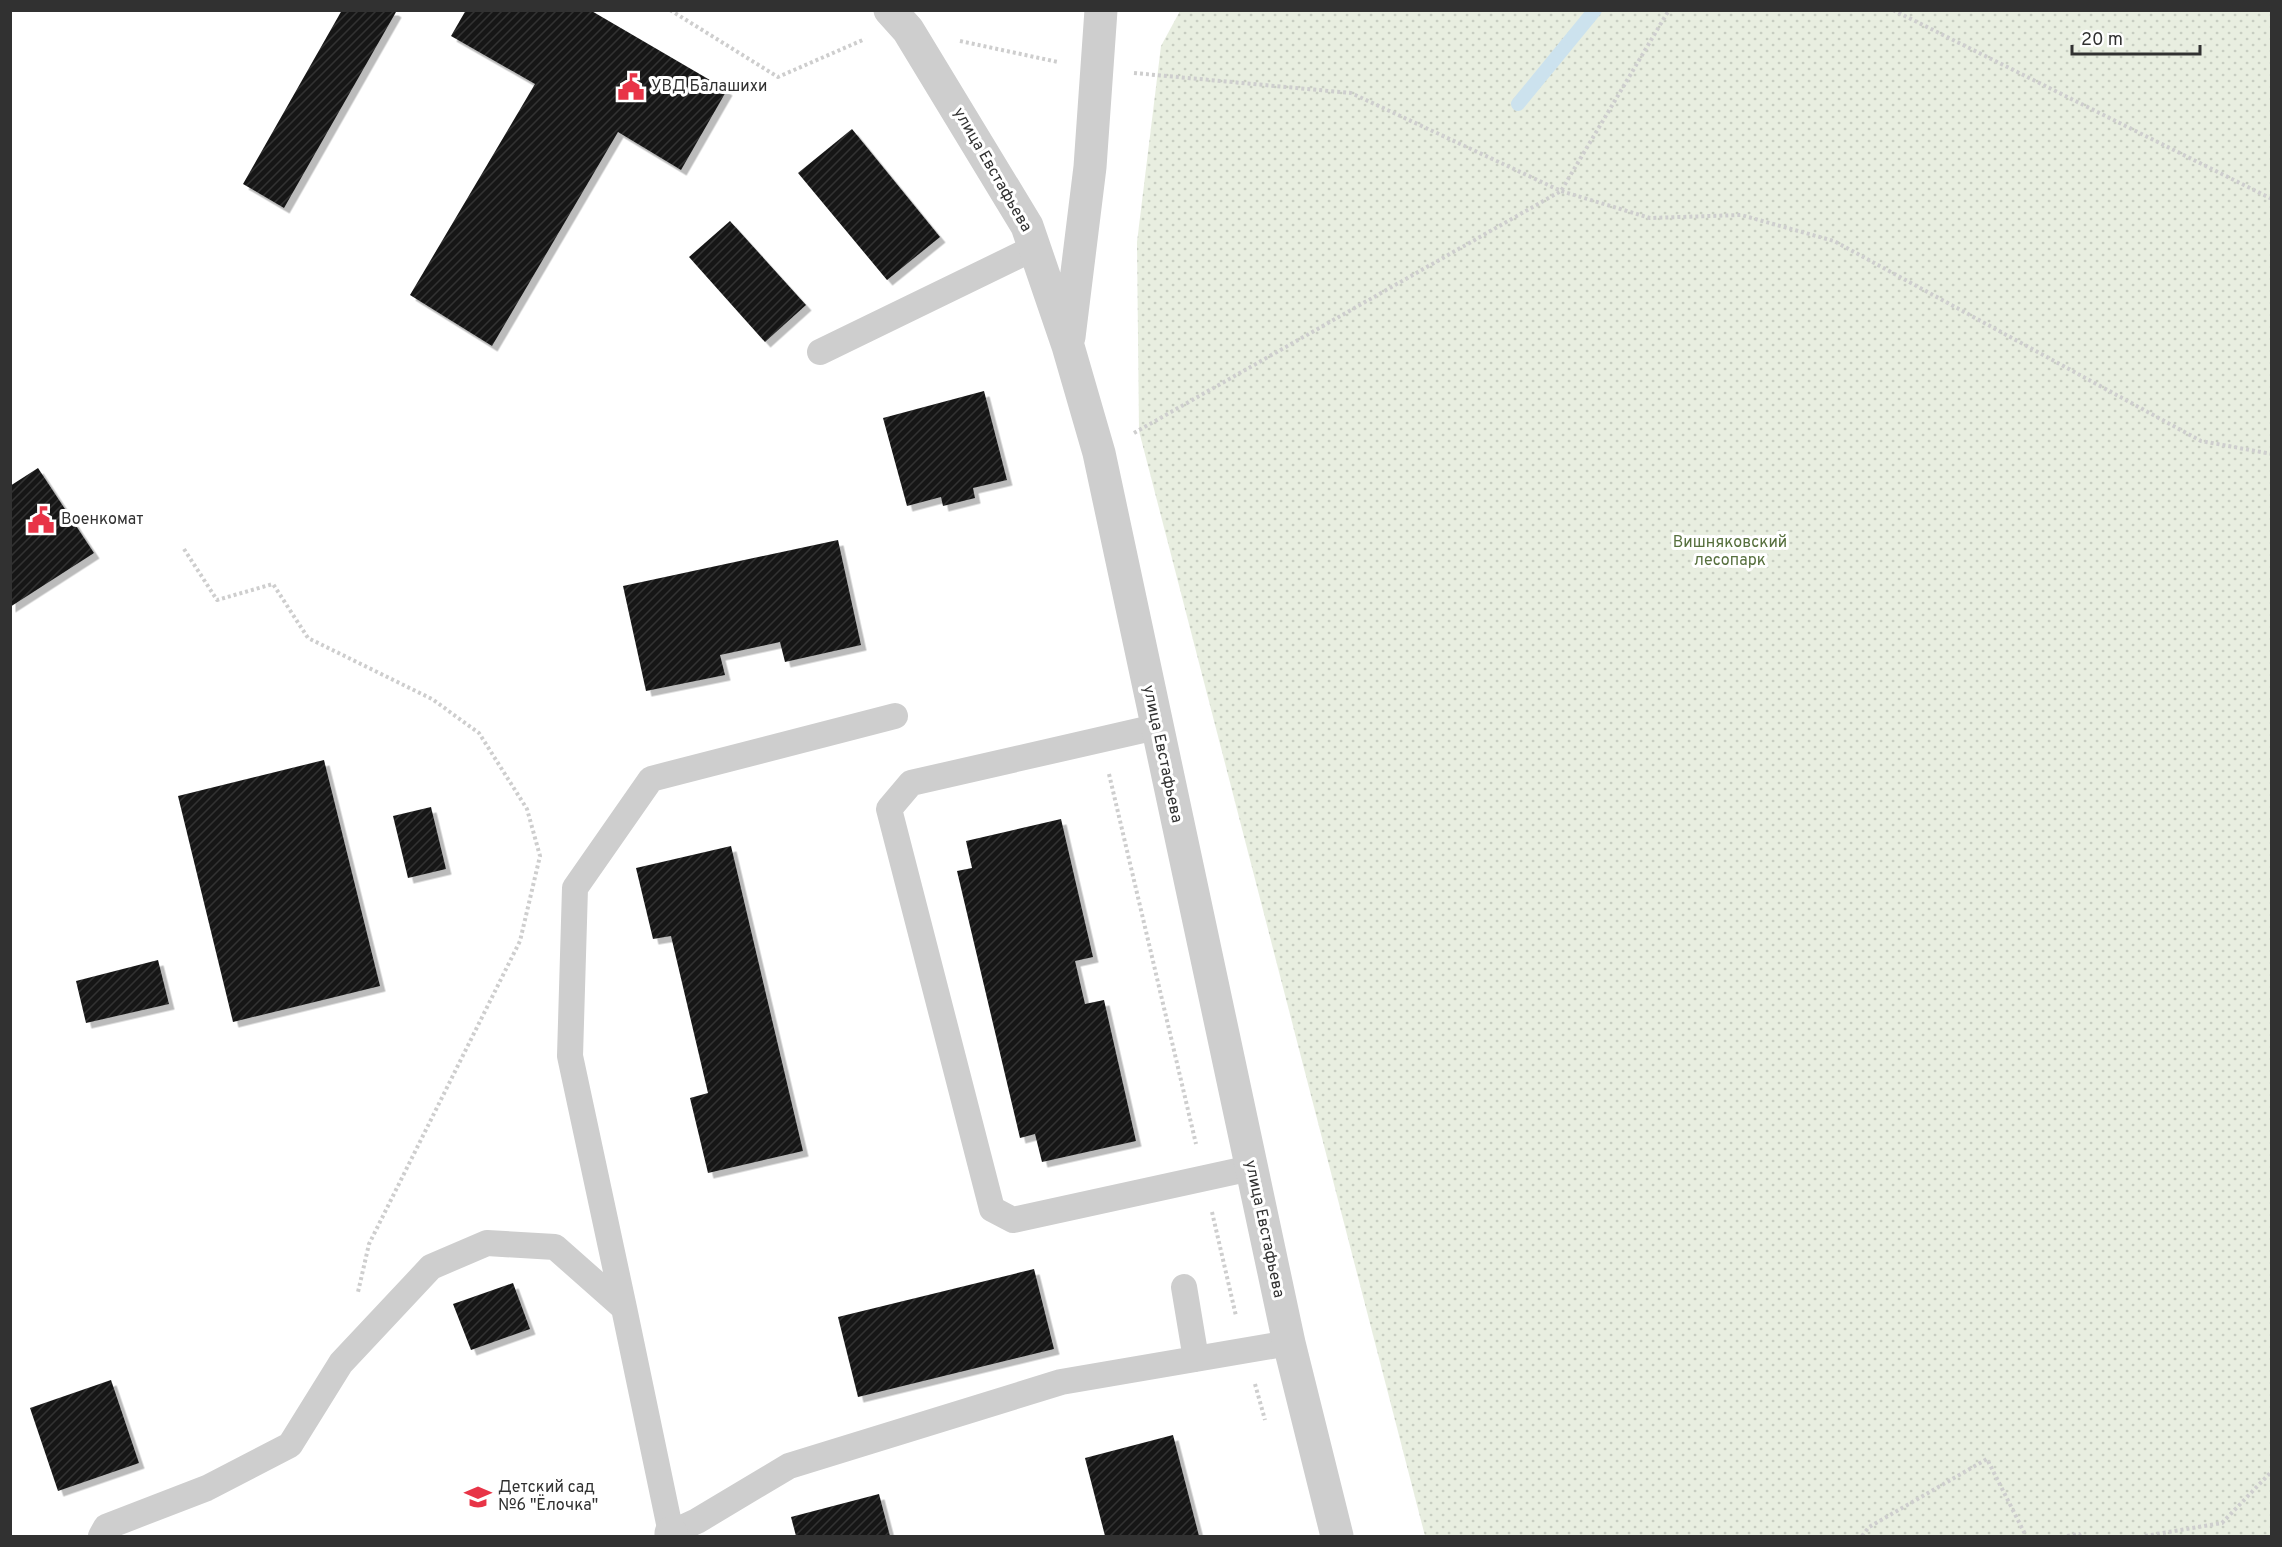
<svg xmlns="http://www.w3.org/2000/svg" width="2282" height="1547" viewBox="0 0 2282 1547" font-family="Overpass,sans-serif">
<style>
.park{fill:url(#park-dots)}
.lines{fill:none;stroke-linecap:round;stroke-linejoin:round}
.stream{stroke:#cce2ee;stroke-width:14}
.building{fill:url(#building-hatch);filter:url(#shadow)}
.path{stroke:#cecece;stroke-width:4;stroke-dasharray:3 3;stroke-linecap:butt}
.lane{stroke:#cecece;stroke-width:26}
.street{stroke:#cecece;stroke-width:33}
.labels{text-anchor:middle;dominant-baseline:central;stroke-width:6;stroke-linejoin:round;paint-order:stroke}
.poi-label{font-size:16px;fill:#313131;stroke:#fff;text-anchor:start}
.street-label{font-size:16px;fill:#313131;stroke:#fff}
.park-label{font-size:16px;fill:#566f3d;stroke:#fff}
</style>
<defs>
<pattern id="park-dots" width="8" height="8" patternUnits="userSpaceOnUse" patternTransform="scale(1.5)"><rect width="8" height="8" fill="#e8eee0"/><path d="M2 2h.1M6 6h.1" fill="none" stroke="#c7cdc1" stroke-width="1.8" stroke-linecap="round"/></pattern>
<pattern id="building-hatch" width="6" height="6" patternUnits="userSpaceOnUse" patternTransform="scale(1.5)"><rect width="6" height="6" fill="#181818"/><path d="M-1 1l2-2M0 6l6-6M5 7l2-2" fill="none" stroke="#313131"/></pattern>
<filter id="shadow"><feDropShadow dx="5.5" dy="5.5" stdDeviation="0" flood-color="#0004"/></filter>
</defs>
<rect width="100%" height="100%" fill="#fff"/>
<path class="park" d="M1180,11h1091v1525h-846l-286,-1105 -2,-189 24,-196z"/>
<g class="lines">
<path class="stream" d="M1518,104l77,-94"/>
</g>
<path class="building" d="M342,10h51l3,2 -112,196 -41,-24z
M466,10h124l137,80 -46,80 -63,-38 -126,214 -82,-51 125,-211 -84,-48z
M852,129l88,108 -53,43 -89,-107z
M730,221l76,84 -41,37 -76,-85z
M984,391l23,89 -34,8 2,10 -32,8 -2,-9 -34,9 -24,-88z
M38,468l56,85 -84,54v-121z
M838,540l23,105 -76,17 -5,-20 -60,13 5,20 -79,16 -23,-105z
M324,760l56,226 -147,36 -55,-226z
M431,807l15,62 -38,9 -15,-62z
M1061,819l32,138 -18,4 10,43 19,-4 32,141 -94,21 -7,-28 -15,4 -63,-267 15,-3 -6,-27z
M731,846l72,305 -95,22 -18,-75 18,-5 -37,-157 -18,3 -17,-71z
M158,960l11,44 -83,19 -10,-42z
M1034,1269l20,80 -196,48 -20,-80z
M513,1283l17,46 -59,21 -18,-46z
M111,1380l28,83 -81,28 -28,-83z
M1173,1435l26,101h-94l-20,-78z
M879,1494l11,42h-94l-5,-19z"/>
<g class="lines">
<path class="path" d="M670,10l108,67 87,-38
M1893,10l379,189
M960,41l98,21
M1134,73l217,20 210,98 89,27 91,-3 93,26 367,200 71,13
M1134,433l427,-242 108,-181
M184,549l33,51 56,-16 35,54 124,61 47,34 48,76 13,47 -20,85 -151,303 -11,48
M1109,774l87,370
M1212,1212l24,104
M1255,1384l10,36
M1862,1536l7,-9 118,-68 39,77
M2067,1536l12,-2 1,2
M2145,1536l77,-13 50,-52"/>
<path class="lane" d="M820,352l214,-104
M1156,727l-245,56 -22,26 103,400 21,11 238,-52
M1184,1287l12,72
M624,1308l-54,-252 5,-168 76,-109 244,-63
M101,1536l5,-9 101,-39 83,-43 51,-82 90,-96 56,-24 68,4 69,61 47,225 26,-12 92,-55 272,-84 228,-39"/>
<path class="street" d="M890,10l18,20 119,196 41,120 31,107 190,890 48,193
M1069,337l21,-170 11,-157
M671,1533v3"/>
</g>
<defs>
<symbol id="civic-bare" viewBox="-9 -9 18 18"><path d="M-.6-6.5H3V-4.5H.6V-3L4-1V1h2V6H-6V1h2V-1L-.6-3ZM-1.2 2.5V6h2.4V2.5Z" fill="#e83447" stroke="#fff" stroke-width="2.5" paint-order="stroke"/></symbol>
<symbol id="school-bare" viewBox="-9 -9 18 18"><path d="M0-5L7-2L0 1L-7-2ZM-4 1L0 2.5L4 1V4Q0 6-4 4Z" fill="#e83447" stroke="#fff" stroke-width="2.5" paint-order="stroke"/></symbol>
</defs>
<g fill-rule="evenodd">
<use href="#civic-bare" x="612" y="68" width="38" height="38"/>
<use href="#civic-bare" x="22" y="501" width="38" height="38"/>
<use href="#school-bare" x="459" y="1478" width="38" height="38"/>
</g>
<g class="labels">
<g class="poi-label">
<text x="651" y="87">УВД Балашихи</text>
<text x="61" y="520">Военкомат</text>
<text x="498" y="1488">Детский сад<tspan x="498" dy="18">№6 "Ёлочка"</tspan></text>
</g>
<g class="street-label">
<text transform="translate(992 170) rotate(60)">улица Евстафьева</text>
<text transform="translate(1162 754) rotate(78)">улица Евстафьева</text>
<text transform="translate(1264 1229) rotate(78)">улица Евстафьева</text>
</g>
<g class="park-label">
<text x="1730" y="543">Вишняковский<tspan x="1730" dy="18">лесопарк</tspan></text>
</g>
</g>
<rect width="2282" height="1547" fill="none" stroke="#313131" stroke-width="24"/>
<path d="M2072 45v9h128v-9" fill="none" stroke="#313131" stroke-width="3"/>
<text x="2081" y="45" font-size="18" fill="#313131" stroke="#ffffff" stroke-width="4.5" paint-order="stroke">20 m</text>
</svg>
